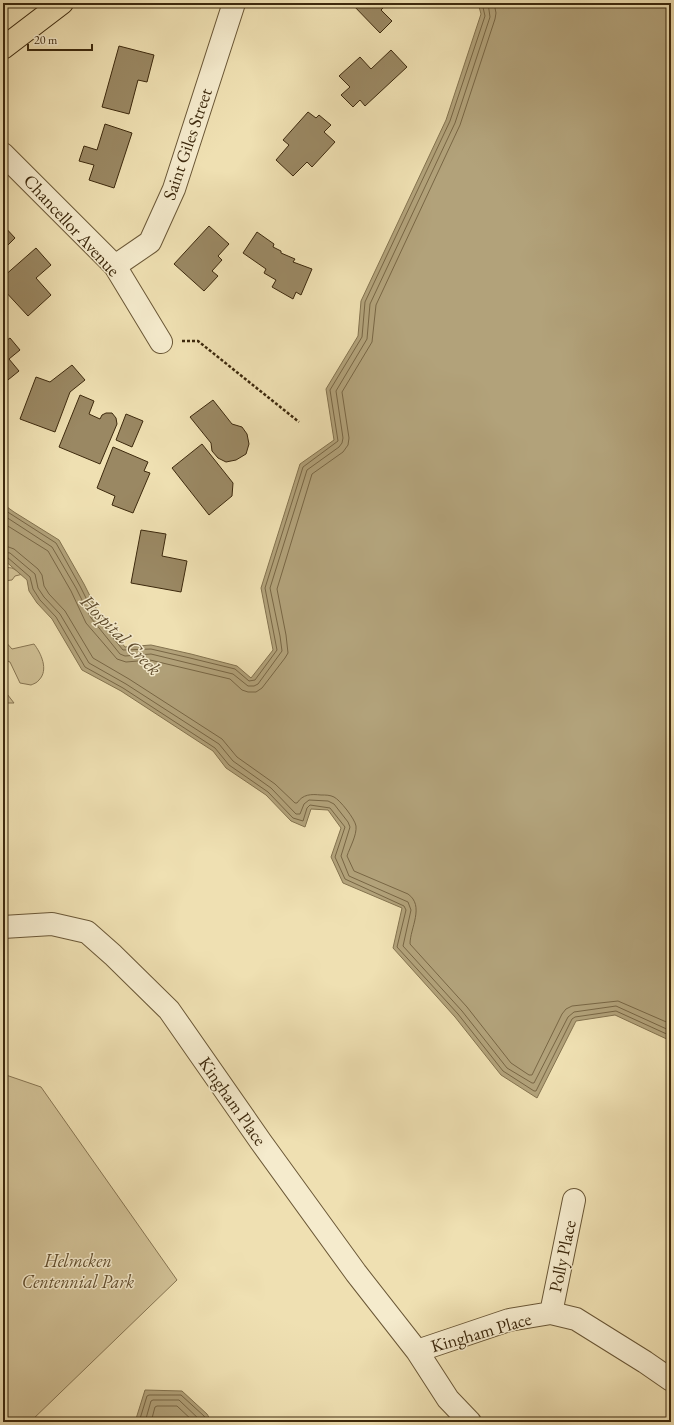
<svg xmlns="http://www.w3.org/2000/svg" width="674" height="1425" viewBox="0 0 674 1425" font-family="'EB Garamond',serif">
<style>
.green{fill:#d1c196;stroke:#877552}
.water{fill:#b2a27a;stroke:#83724e}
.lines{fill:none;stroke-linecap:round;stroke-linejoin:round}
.shore{stroke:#786644;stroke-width:1}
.building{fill:#9a8863;stroke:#3d290d}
.street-casing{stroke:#6a5736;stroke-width:24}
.highway-casing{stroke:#3d290d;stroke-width:24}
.path{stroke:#3d290d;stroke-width:2.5;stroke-dasharray:3 2;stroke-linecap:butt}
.street{stroke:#f5ebcd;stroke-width:22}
.highway{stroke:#efe0b2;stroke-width:22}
.labels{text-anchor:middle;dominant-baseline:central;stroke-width:3;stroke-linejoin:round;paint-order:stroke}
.street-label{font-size:18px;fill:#3d290d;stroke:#f5ebcd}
.park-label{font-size:18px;font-style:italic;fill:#624f2f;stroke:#f5ebcd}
.water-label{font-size:19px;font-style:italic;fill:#604d2e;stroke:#f5ebcd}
</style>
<rect width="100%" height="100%" fill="#efe0b2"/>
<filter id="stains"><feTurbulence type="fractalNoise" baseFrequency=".005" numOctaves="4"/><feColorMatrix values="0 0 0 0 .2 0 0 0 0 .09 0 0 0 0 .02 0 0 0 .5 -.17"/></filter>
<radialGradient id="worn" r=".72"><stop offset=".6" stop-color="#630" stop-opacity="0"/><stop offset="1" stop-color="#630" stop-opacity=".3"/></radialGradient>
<path class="green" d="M3,567l9,1 11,6 -8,2 -3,4 -9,1z
M3,639l9,10 22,-5c7,9 15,26 5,36 -2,3 -6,4 -8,5l-11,-2 -10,-21 -5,-2 -2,3z
M3,680l1,10 10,13h-11z
M3,1074l38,13 136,193 -147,142h-27z"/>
<path class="water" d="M478,3h193v1038l-56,-26 -39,6 -39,77 -36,-23 -46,-58 -62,-69 9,-40 -59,-25 -12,-26 10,-29 -13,-18 -17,-1 -6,18 -14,-6 -25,-26 -40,-27 -13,-17 -92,-60 -39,-21 -30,-51 -15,-16 -8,-12 -2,-11 -24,-21v-55l11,8 45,28 25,44 15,30 26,33 26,-2 40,9 46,12 14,12 22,-28 -12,-62 39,-124 34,-24 -8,-51 32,-53 3,-35 85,-181 35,-106z
M145,1390l37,1 25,23 5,8h-77z"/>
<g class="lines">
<path class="shore" d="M3,509l53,34 24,43 15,30 28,34 28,-1 39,9 45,11 14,12 6,-1 22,-30 -12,-62 38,-121 35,-26 -8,-51 32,-53 3,-35 85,-181 35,-105 -3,-13
M3,515l49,32 24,41 15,30 29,36 5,2 26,-2 82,20 15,12h6l4,-2 24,-33 -2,-15 -10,-48 37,-118 32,-23 3,-4 1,-5 -7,-47 31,-52 3,-35 85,-181 35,-106 -2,-14
M3,523l45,28 23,40 15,32 31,36 9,3 24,-2 80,19 12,11 6,2h8l6,-4 23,-30 3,-5 -2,-18 -9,-46 35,-115 31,-22 5,-7 1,-7 -7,-46 30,-50 4,-37 84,-180 35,-106 1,-6 -2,-10
M3,545l11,4 24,20 4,6 2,11 5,8 16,17 28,47 36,21 93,60 15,18 38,27 20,19h2c6,-9 14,-9 24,-8 5,0 9,0 13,2 6,3 21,22 22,29 1,9 -6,21 -9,30l7,15 54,23c17,12 2,34 2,50l57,63 44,56 18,12h3l30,-61 4,-5 6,-3 46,-5 53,23
M3,552l7,1 25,21 3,14 6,9 16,17 29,49 37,21 93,60 14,17 38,27 25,26h4l4,-10 5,-4 19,1 6,3 14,18 2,5 -9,29 8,20 59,26 3,8 -8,36 59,65 45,57 25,15h2l34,-66 6,-5 42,-6 55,25
M3,557h4l23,20 3,12 7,11 16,17 29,50 38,21 92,60 14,17 39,27 25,26 10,3 4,-13 3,-3 20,3 15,19 -10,30 10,22 59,27 2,4 -9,37 61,67 45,57 31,20h2l36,-72 3,-2 41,-6 55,25
M139,1422l8,-26 2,-1h32l23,21 4,6
M145,1422l6,-21 2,-1h26l23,22
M151,1422l4,-15 2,-1h20l17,16"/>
</g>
<path class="building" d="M351,3h37l-7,7 11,11 -12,12z
M119,46l35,9 -7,27 -9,-2 -9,34 -27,-7z
M391,50l16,17 -42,39 -5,-6 -7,7 -12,-12 9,-8 -11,-11 21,-19 11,12z
M308,112l8,6 3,-3 12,10 -7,7 11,10 -23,25 -5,-5 -14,14 -17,-16 13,-15 -6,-5z
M105,124l27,9 -18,55 -25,-8 5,-15 -15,-4 5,-15 13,4z
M3,225l12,13 -12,12z
M209,226l20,18 -11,12 4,4 -10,11 6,5 -14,15 -30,-27z
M257,232l17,12 -1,3 8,4v2l14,6 -2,3 19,7 -11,26 -5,-3 -3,7 -21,-12 4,-7 -12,-7 2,-4 -23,-16z
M36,248l15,17 -15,13 15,17 -23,21 -25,-27v-12z
M10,338l10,12 -11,9 10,12 -16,13v-41z
M72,365l13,15 -15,12 -15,40 -35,-13 16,-42 14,5z
M80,395l14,6 -5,13 11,5 2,-4 4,-2h6l4,5 1,6 -17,40 -41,-17z
M213,400l19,24 10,3 5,7 2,10 -3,10 -10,6 -10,2 -8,-4 -6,-7 -1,-8 -21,-26z
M126,414l17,7 -11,26 -16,-7z
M202,444l31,39 -1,13 -23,19 -37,-47z
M113,447l35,15 -4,9 6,2 -17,40 -21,-8 3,-9 -18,-8z
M141,530l25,4 -4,22 25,5 -6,31 -50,-9z"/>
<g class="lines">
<defs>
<path id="street" d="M3,154l112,112 46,76
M115,266l35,-24 24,-53 60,-186
M3,927l49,-3 35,8 26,23 56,55 92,132 95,131 61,78 31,48 22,23
M551,1313l23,-113
M417,1351l92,-31 42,-7 25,6 69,43 26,18"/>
<path id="highway" d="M3,48l59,-45"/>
</defs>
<use href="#street" class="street-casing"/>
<use href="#highway" class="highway-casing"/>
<path class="path" d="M182,341h16l101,81"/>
<use href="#street" class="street"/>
<use href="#highway" class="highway"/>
</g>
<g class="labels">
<g class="street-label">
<text transform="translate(187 144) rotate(-71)">Saint Giles Street</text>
<text transform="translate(72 225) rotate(47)">Chancellor Avenue</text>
<text transform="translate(233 1101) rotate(55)">Kingham Place</text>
<text transform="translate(562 1256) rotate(-78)">Polly Place</text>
<text transform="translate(481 1332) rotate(-16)">Kingham Place</text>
</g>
<g class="park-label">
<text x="78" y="1260">Helmcken<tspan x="78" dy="21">Centennial Park</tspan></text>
</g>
<g class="water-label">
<text transform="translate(121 635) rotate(45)">Hospital Creek</text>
</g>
</g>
<rect width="674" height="1425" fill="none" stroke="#efe0b2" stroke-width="16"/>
<rect x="4" y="4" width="666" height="1417" fill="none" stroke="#3d290d" stroke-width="2"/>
<rect x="8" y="8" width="658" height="1409" fill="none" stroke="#3d290d"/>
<path d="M28 44v6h64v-6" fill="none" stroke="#3d290d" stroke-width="2"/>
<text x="34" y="44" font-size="12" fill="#3d290d" stroke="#f5ebcd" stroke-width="3" paint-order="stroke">20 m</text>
<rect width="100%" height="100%" filter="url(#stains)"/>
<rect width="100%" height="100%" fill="url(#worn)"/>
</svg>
